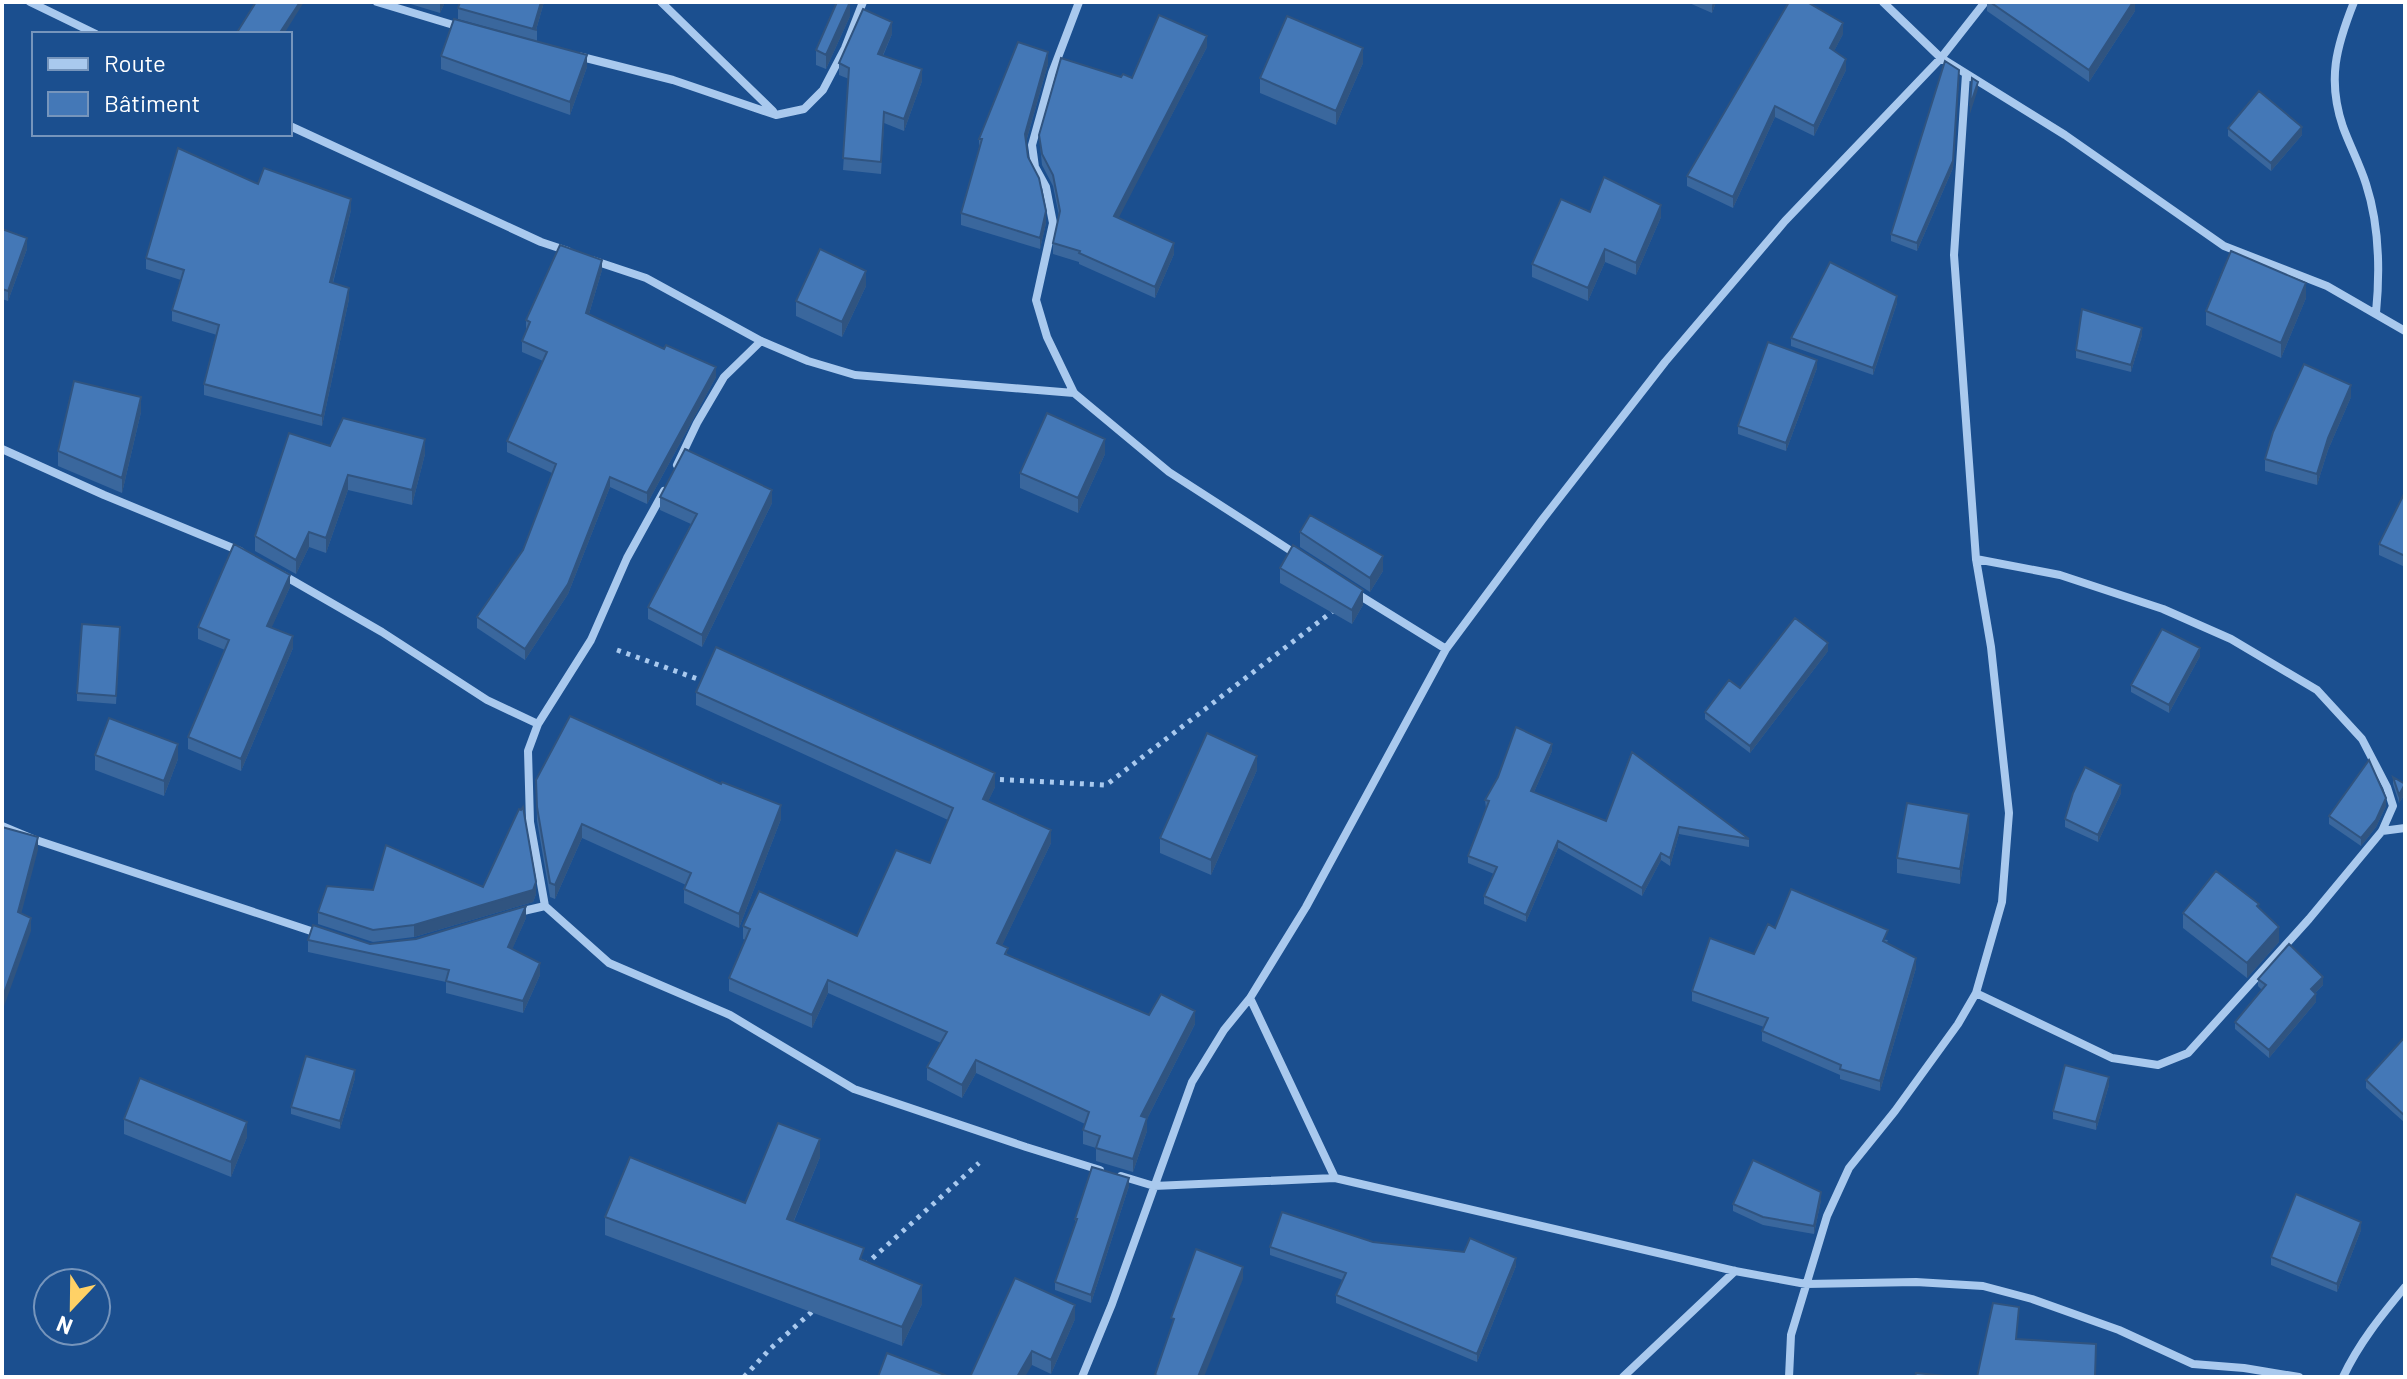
<svg xmlns="http://www.w3.org/2000/svg" width="2407" height="1379" viewBox="0 0 2407 1379" font-family="Barlow,sans-serif">
<style>
.lines{fill:none;stroke-linecap:round;stroke-linejoin:round}
.path{stroke:#a9c9ee;stroke-width:5;stroke-dasharray:4 6;stroke-linecap:butt}
.minor{stroke:#a9c9ee;stroke-width:8}
.wall{fill:#3a679d}
.shaded-wall{fill:#305480}
.building{fill:#4478b7;stroke:#305480;stroke-width:2}
</style>
<rect width="100%" height="100%" fill="#1b4f8f"/>
<g class="lines">
<path class="path" d="M617,650l89,32
M990,779l116,6 227,-174
M865,1265l114,-102
M744,1377l26,-28 45,-40"/>
<path class="minor" d="M30,2l66,32
M377,2l83,25
M661,2l112,109
M1079,2l-27,71 -20,72 3,22 11,20 7,36 -17,77 11,37 27,56 95,79 130,84
M1883,2l58,56 124,77 159,111 103,40 78,45
M2354,2c-18,45 -27,78 -11,125 7,19 17,38 23,57 13,40 14,88 10,129
M578,56l95,24 103,35 28,-6 19,-19 22,-42 18,-46
M290,126l251,116 27,9
M592,260l54,18 115,63 47,20 47,14 219,18
M2,449l102,46 136,56
M677,465l20,-42 27,-46 37,-36
M664,491l-37,67 -36,82 -53,84 -10,27 2,71 15,84 64,57 121,52 124,74 172,58 74,23
M283,575l99,57 105,68 51,24
M1354,592l92,57
M2,826l31,13 287,95
M2382,831l23,-3
M519,912l26,-6
M1976,993l136,65 46,7 30,-12 121,-134 73,-88 11,-25 -6,-19 -25,-48 -45,-49 -86,-51 -68,-30 -103,-34 -84,-16
M1250,998l85,180
M1121,1176l33,10 181,-8 400,93 71,13 110,-2 67,4 49,13 87,31 74,34 51,4 55,9
M1082,1377l30,-73 80,-222 32,-52 26,-32 56,-91 140,-258 96,-129 123,-158 120,-141 156,-163 44,-56
M1623,1377l112,-106
M1789,1377l2,-42 36,-119 22,-48 46,-57 63,-87 18,-31 26,-91 7,-89 -18,-166 -15,-88 -22,-304 12,-181
M2343,1377c16,-34 38,-61 62,-90"/>
</g>
<path class="wall" d="M404,2h41l-5,11z
M460,2h84l-8,28h1v11l-79,-22v-11z
M1687,2h29l-4,11z
M1987,2h148v9l-46,71 -102,-71z
M850,16l-24,53 -10,-4v-15z
M892,34l-9,22 39,25 -18,50 -20,-8 -3,51 -38,-4 6,-91 -10,-4v-12z
M1843,34l-9,17 12,19 -32,66 -39,-19 -42,91 -46,-22v-10z
M1207,47l-89,171 56,36 -19,44 -76,-34v-2l-26,-8v-11l6,-27 -6,-30 -11,-21 -3,-30 82,-58 11,1z
M441,56l146,11 -17,48 -129,-46z
M1363,63l-27,62 -76,-32v-15z
M1048,64l-22,78 2,15 18,66 -6,26 -79,-24v-12l18,-65v-9z
M1959,77l-6,91 -36,83 -26,-10v-7z
M2228,128l74,7 -31,36 -43,-35z
M258,184l93,26 -18,73 16,16 -27,127 -118,-31v-11l13,-49 -45,-14v-11l9,-30 -35,-11v-11z
M1590,212l71,5 -25,58 -31,-13 -17,39 -56,-24v-13z
M2,229l25,20 -19,52 -6,-2z
M602,270l-13,44 127,63 -69,127 -37,-17 -42,107 -43,66 -48,-32v-11l46,-67 29,-77 -45,-21v-11l36,-80 -21,-9v-11l4,-10v-11z
M866,286l-24,51 -46,-21v-15z
M2306,298l-25,60 -75,-33v-14z
M1897,303l-24,72 -82,-29v-8z
M2142,335l-11,37 -55,-14v-8z
M1817,368l-31,83 -48,-17v-8z
M2351,397l-23,53 -11,35 -52,-14v-12z
M141,412l-19,81 -64,-27v-15z
M330,446l95,8 -13,51 -64,-15 -22,63 -17,-6 -13,27 -41,-23v-15z
M1105,454l-27,59 -58,-25v-15z
M2405,492v75l-26,-12v-11z
M660,497l112,6 -70,144 -54,-28v-12l43,-83 -31,-14z
M1300,532l83,39 -13,21 -70,-45z
M1280,568l83,37 -11,19 -72,-41z
M290,587l-19,41 22,20 -52,123 -53,-22v-12l37,-87 -27,-11v-12z
M120,635l-4,69 -39,-3v-8z
M1828,651l-78,102 -45,-34v-7l35,-24z
M2200,656l-31,57 -38,-21v-7z
M696,692l299,95 -7,14 63,42 -49,102 6,10 141,60 46,9 -48,95v12l-14,41 -37,-11v-13l-13,-4v-14l2,-6 -109,-51 -14,25 -35,-18v-13l14,-24 -113,-50 -16,35 -83,-37v-13l17,-38 -3,-1v-13l114,10 73,-73 18,-43 -252,-115z
M1552,751l-18,41 72,29 26,-69 117,87v8l-70,-13 -9,32 -9,-6 -19,36 -84,-48 -32,74 -42,-18v-8l10,-22 -26,-11v-7l18,-48 -1,-8z
M95,755l83,4 -14,37 -69,-26z
M1257,770l-46,105 -51,-22v-15z
M2393,777l12,7v10l-6,9 -6,-19z
M536,780l245,39 -42,109 -55,-25v-14l2,-4 -104,-47 -27,61 -5,-2 -13,-76z
M2121,793l-23,49 -33,-15v-8z
M2386,806l-10,21 -15,19 -32,-22v-8z
M1969,829l-9,55 -63,-11v-15z
M483,887l53,7 -3,8 -119,35 -41,5 -55,-18v-12l55,-22z
M2259,908l20,34 -32,36 -64,-50v-15z
M526,918l-14,31 28,26 -17,38 -77,-20v-11l-138,-30v-12l62,4 46,-5z
M1775,928l113,12 -1,2 29,26 -36,123 -40,-12v-4l-78,-34v-10l2,-4 -72,-26v-10l62,-37z
M2258,979l65,6 -8,8 1,9 -47,56 -34,-29v-7l27,-32 -4,-4z
M2405,1040v83l-39,-35v-8z
M355,1078l-15,51 -49,-15v-7z
M2109,1085l-13,45 -43,-11v-8z
M124,1119l123,18 -16,40 -107,-43z
M820,1157l-26,64 70,39 58,44 -20,42 -297,-111v-18l140,-14z
M1129,1186l-38,117 -36,-13v-8l20,-56v-7z
M1821,1200l-7,34 -51,-9 -30,-14v-7z
M2361,1230l-24,62 -66,-27v-8z
M1373,1242l91,10 52,14 -39,96 -141,-59v-8l7,-15 -73,-25v-8z
M1075,1319l-24,55 -19,-9 -62,12z"/>
<path class="shaded-wall" d="M300,2h4l-20,32h-5z
M440,2h5l-5,11z
M541,2h3l-8,28 -3,-1z
M850,2v14l-24,53v-14z
M1713,2h3l-4,11v-7z
M2133,2h2v9l-46,71v-12z
M892,22v12l-14,32v-12z
M1843,23v11l-13,25v-11z
M1207,36v11l-93,180v-11z
M1363,48v15l-27,62v-14z
M1048,52v12l-23,81v-11z
M587,55v12l-17,48v-13z
M1846,59v11l-32,66v-10z
M922,69v12l-18,50v-12z
M1959,77l-6,91 -36,83v-8z
M1978,82v7l-8,25v-8z
M1775,106v11l-42,91v-11z
M2302,127v8l-31,36v-8z
M351,199v11l-21,83v-11z
M1661,205v12l-25,58v-12z
M1046,211v12l-6,26v-11z
M27,238v11l-19,52v-10z
M1174,243v11l-19,44v-11z
M1605,249v13l-17,39v-13z
M602,260v10l-16,54v-11z
M866,271v15l-24,51v-15z
M2306,283v15l-25,60v-15z
M349,288v11l-27,127v-10z
M1897,296v7l-24,72v-7z
M2142,328v7l-11,37v-7z
M1817,360v8l-31,83v-8z
M716,367v10l-69,127v-11z
M2351,385v12l-23,53 -11,35v-11l11,-36z
M141,397v15l-19,81v-15z
M425,439v15l-13,51v-15z
M1105,439v15l-27,59v-15z
M348,475v15l-22,63v-15z
M610,477v10l-42,107 -43,66v-11z
M772,490v13l-70,144v-12z
M309,532v15l-13,27v-14z
M1383,556v15l-13,21v-14z
M290,575v12l-23,51v-12z
M1363,590v15l-11,19v-14z
M293,636v12l-52,123v-12z
M1828,643v8l-78,102v-7z
M2200,648v8l-31,57v-8z
M178,744v15l-14,37v-15z
M1552,744v7l-21,48v-8z
M1257,756v14l-46,105v-15z
M995,773v14l-12,25v-13z
M2121,785v8l-23,49v-7z
M2405,786v8l-6,9v-8z
M2386,798v8l-10,21 -15,19v-8z
M781,805v14l-42,109v-14z
M1969,814v15l-9,55v-15z
M582,824v14l-27,61v-14z
M1679,827v7l-9,32v-8z
M1051,830v13l-54,113v-13z
M38,837v13l-20,76v-14z
M1558,841v7l-32,74v-7z
M1661,853v7l-19,36v-8z
M536,882v12l-3,8 -119,35v-12z
M526,906v12l-18,41v-12z
M31,918v13l-29,81v-13z
M2279,927v15l-32,36v-15z
M1916,958v10l-36,123v-10z
M540,963v12l-17,38v-12z
M2323,977v8l-12,12v-8z
M828,980v13l-16,35v-13z
M2316,994v8l-47,56v-8z
M1195,1011v13l-48,95v12l-14,41v-13l8,-43z
M976,1060v13l-14,25v-13z
M355,1070v8l-15,51v-8z
M2109,1077v8l-13,45v-8z
M247,1122v15l-16,40v-15z
M820,1139v18l-33,80v-18z
M1129,1178v8l-38,117v-8z
M1821,1192v8l-7,34v-8z
M2361,1222v8l-24,62v-8z
M1516,1258v8l-39,96v-8z
M1243,1267v12l-39,98h-6z
M922,1285v19l-20,42v-19z
M1075,1305v14l-24,55v-14z
M1032,1351v14l-7,12h-8z"/>
<path class="building" d="M256,2h44l-21,32h-43z
M460,2h81l-8,27 4,1 -79,-22z
M837,2h13l-24,53 -10,-5z
M1789,2h18l36,21 -13,25 16,11 -32,67 -39,-20 -42,91 -46,-21z
M1990,2h143l-44,68z
M863,9l29,13 -14,32 44,15 -18,50 -20,-7 -3,50 -38,-4 6,-90 -10,-5z
M1159,15l48,21 -93,180 60,27 -19,44 -76,-34 1,-2 -27,-8 7,-32 -7,-36 -11,-21 -3,-19 22,-77 60,19 2,-3 9,4z
M1287,16l76,32 -27,63 -76,-33z
M454,19l133,36 -17,47 -129,-46z
M1018,42l30,10 -23,82 3,23 11,21 7,33 -6,27 -79,-25 21,-74h-3z
M1945,61l14,9 -6,91 -36,82 -26,-9z
M1972,78l6,4 -8,24z
M2259,91l43,36 -31,36 -43,-35z
M178,148l80,36 6,-16 87,31 -21,83 19,6 -27,128 -118,-32 15,-59 -47,-15 12,-40 -38,-12z
M1604,177l57,28 -25,58 -31,-14 -17,39 -56,-24 29,-65 29,13z
M2,229l25,9 -19,53 -6,-2z
M560,245l42,15 -16,53 78,36 2,-4 50,22 -69,126 -37,-16 -42,107 -43,65 -48,-32 46,-67 33,-86 -49,-23 40,-89 -25,-11 8,-19 -4,-2z
M820,249l46,22 -24,51 -46,-21z
M2231,251l75,32 -25,60 -75,-32z
M1830,262l67,34 -24,72 -82,-30z
M2082,309l60,19 -11,37 -55,-15z
M1768,342l49,18 -31,83 -48,-17z
M2304,364l47,21 -23,53 -11,36 -52,-15 8,-27z
M74,381l67,16 -19,81 -64,-27z
M1047,413l58,26 -27,59 -58,-25z
M343,418l82,21 -13,51 -64,-15 -22,63 -17,-6 -13,28 -41,-24 34,-103 41,13z
M685,449l87,41 -70,145 -54,-28 49,-93 -37,-17z
M2405,492v64l-26,-12z
M1310,515l73,41 -13,22 -70,-46z
M234,544l56,31 -23,51 26,10 -52,123 -53,-22 41,-97 -31,-13z
M1293,545l70,45 -11,20 -72,-42z
M1795,618l33,25 -78,103 -45,-34 24,-32 11,8z
M82,624l38,3 -4,69 -39,-3z
M2162,629l38,19 -31,57 -38,-20z
M716,647l279,126 -12,26 68,31 -54,113 11,5 -3,6 144,61 12,-21 34,17 -54,105 6,2 -14,41 -37,-11 4,-12 -17,-6 6,-18 -113,-52 -14,25 -35,-18 20,-35 -119,-52 -16,35 -83,-37 21,-49 -7,-3 16,-35 98,45 39,-86 34,13 23,-55 -257,-116z
M570,716l151,68 1,-2 59,23 -42,109 -55,-25 7,-16 -109,-49 -27,61 -5,-2 -13,-76 -1,-27z
M109,718l69,26 -14,37 -69,-26z
M1516,727l36,17 -21,47 75,30 26,-69 117,87 -70,-12 -9,31 -9,-5 -19,35 -84,-47 -32,74 -42,-19 13,-29 -29,-11 21,-55 -4,-1 13,-23z
M1207,733l50,23 -46,104 -51,-22z
M2369,760l17,38 -10,22 -15,18 -32,-22z
M2085,767l36,18 -23,50 -33,-16 8,-26z
M2393,777l12,7 -6,11z
M1907,803l62,11 -9,55 -63,-11z
M523,807l13,75 -3,8 -119,35 -41,5 -55,-18 9,-26 46,4 13,-45 97,42 36,-78 2,1z
M2,827l36,10 -20,75 13,6 -29,81z
M2216,871l43,33 -2,2 22,21 -32,36 -64,-50z
M1791,889l97,41 -5,11 33,17 -36,123 -40,-12 1,-4 -79,-34 6,-13 -76,-27 18,-53 44,16 14,-30 7,4z
M526,906l-18,41 32,16 -17,38 -77,-20 3,-11 -141,-30 5,-15 57,19 46,-5z
M2289,944l34,33 -12,12 5,5 -47,56 -34,-28 31,-37 -8,-6z
M2403,1039l2,1v76l-39,-36z
M306,1056l49,14 -15,51 -49,-14z
M2065,1065l44,12 -13,45 -43,-11z
M140,1078l107,44 -16,40 -107,-43z
M778,1123l42,16 -33,80 77,29 -4,11 62,26 -20,42 -297,-110 25,-60 115,46z
M1753,1160l68,32 -7,34 -51,-9 -30,-13z
M1092,1167l37,11 -38,117 -36,-13 22,-63h-2z
M2296,1194l65,28 -24,62 -66,-27z
M1282,1212l91,30 91,10 6,-14 46,20 -39,96 -141,-59 10,-22 -76,-26z
M1196,1249l47,18 -45,110h-38l-5,-2 19,-56 -3,-1z
M1015,1278l60,27 -24,55 -19,-9 -15,26h-47z
M1993,1303l26,4 -3,32 80,5 -1,33h-118z
M887,1353l63,24h-72z
M1916,1373l40,4h-41z"/>
<rect width="2407" height="1379" fill="none" stroke="#ffffff" stroke-width="8"/>
<rect x="32" y="32" width="260" height="104" fill="#1b4f8f" stroke="#7695bc" stroke-width="2"/>
<rect x="48" y="58" width="40" height="12" fill="#a9c9ee" stroke="#7695bc" stroke-width="2"/>
<text x="104" y="72" font-size="24" fill="#ffffff">Route</text>
<rect x="48" y="92" width="40" height="24" fill="#4478b7" stroke="#7695bc" stroke-width="2"/>
<text x="104" y="112" font-size="24" fill="#ffffff">Bâtiment</text>
<g transform="translate(72 1307) rotate(202)"><circle r="38" fill="#1b4f8f" stroke="#7695bc" stroke-width="2"/>
<path d="M0-6L14 30L0 20L-14 30Z" fill="#ffd166"/>
<text y="-12" font-size="22" font-weight="bold" text-anchor="middle" fill="#ffffff">N</text>
</g>
</svg>
